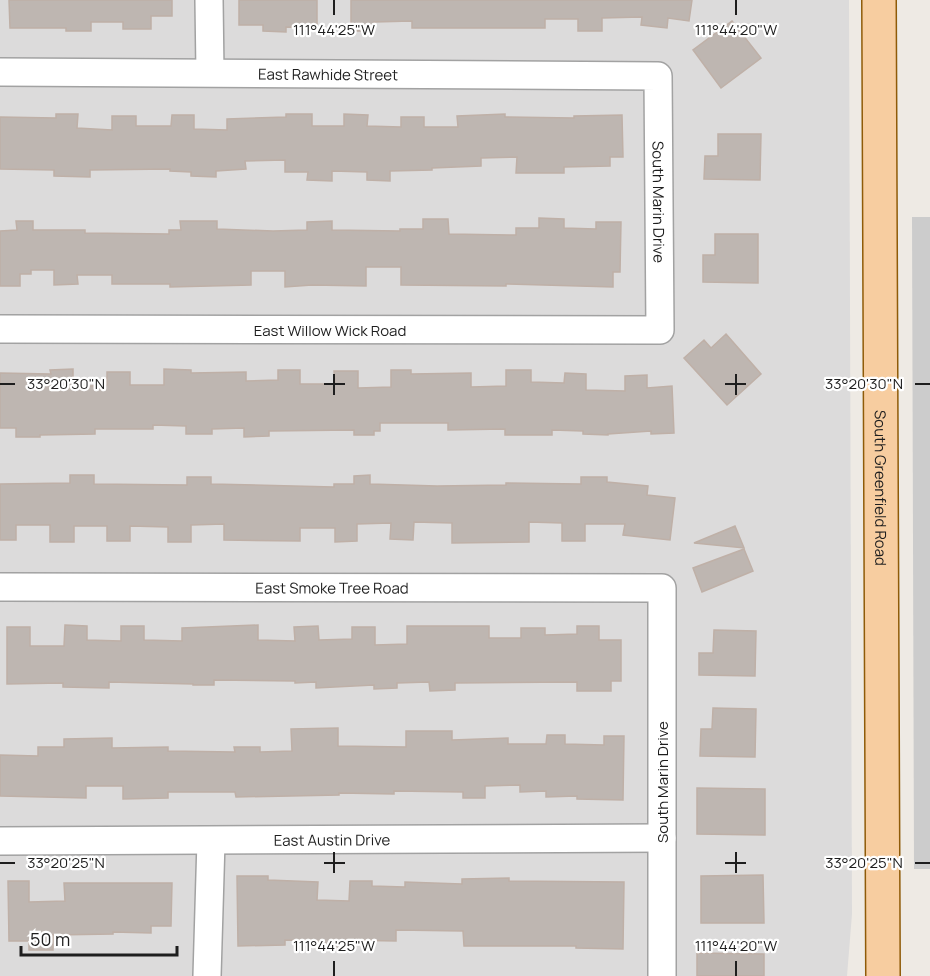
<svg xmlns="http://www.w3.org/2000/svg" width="930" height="976" viewBox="0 0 930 976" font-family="Manrope,sans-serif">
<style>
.residential{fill:#dcdbdb}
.religious{fill:#ccc}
.building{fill:#beb6b1;stroke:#bfb0a7;stroke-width:1.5}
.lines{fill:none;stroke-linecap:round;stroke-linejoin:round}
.minor-casing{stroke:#a2a2a2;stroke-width:30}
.major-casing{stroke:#8f5b08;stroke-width:36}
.minor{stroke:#fff;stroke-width:27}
.major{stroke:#f7cda0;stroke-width:33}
.ticks{fill:none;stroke:#1e1e1e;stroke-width:2}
.labels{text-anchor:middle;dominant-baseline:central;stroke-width:4.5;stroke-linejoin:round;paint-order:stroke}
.street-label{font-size:15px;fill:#1e1e1e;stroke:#fff}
.ticks-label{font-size:15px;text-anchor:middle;fill:#1e1e1e;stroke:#fff;stroke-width:4.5;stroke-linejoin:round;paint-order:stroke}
</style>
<rect width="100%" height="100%" fill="#eeeae4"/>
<path class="residential" d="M0,0h849l3,914 -5,62h-847z"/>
<path class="religious" d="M912,217h18v652h-16z"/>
<path class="building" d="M9,0h163v16h-21v13h-28v-7h-32v9h-25v-3h-56z
M239,0h78v28l-31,-1v5l-23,-1v-6h-24z
M351,0h341l-3,21 -21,-3 -1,10 -26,-3 1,-8 -40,1v13h-24v-12h-33v9h-133v-7l-38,1v9h-23z
M732,21l29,37 -40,30 -28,-38z
M56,114h22l-1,14 35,2v-14h24v10h35l1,-11h22v14l33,1v-11l59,-2v-3h26v12h32v-12l24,1 -1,11 34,1v-10h23v10h34l-1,-11 48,-2v3l69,1v-2l48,-1 1,42h-13v9l-46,1v6h-48l1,-16 -36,1v8l-49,2v2l-42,1v10l-23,-1v-8l-35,-1v10l-25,-1 1,-8h-23v-12l-40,1 1,8 -30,2v6l-25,-1v-4l-21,-1v-2l-80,1v7l-36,-1v-6l-54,-1v-52l56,1z
M718,134h43l-1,46 -56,-1 1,-23h13z
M539,218l25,1v9l32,1v-7h25l-1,50h-7v15l-107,-3v2l-105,-1v-18h-35v19l-54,-1 -27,2v-16h-34v14l-81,2v-3h-58v-9h-35l1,9 -24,1v-15h-23v4h-11v12h-20v-55l17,-1 -1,-9h17v9h52v3l84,1v-4h12l-1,-9h37v8l56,2 34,-1v-8l25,-1v9l68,1v-2h23v-10h25l1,15 67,1v-7h23z
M715,234h43v49l-55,-1v-27h12z
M726,334l35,40 -34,31 -43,-47 20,-18 7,8z
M73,369v18l34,-2v-13h23v13h34v-16l27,1v3l55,-1v9l32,-1v-10h22v14h35l-1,-13h24v17l33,-1v-17h20v4l60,-1v14l35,-1v-16h25v12l33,1 1,-10 21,1v16l39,1v-15l22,-1v13l25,-2 2,47 -23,1v-3l-43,3v1l-25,-1v-3l-31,-1v5h-47v-6l-57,1v-7h-68v8h-6v4h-20v-5l-85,1v5l-25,1v-9l-32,1v5h-26v-8l-33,-1v4h-58v5l-55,1v2h-24v-9h-16v-55l51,1 -1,-4z
M70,475h24v9l93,1v-8h24v7l123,3v-3h20v-8l16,-1v9l67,2 69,-1v-2l75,1v-7h26v5l41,4 -1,9 28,3 -5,42 -47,-5 2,-11h-40v17h-23v-18l-33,-1v20l-77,1v-20l-38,-1 -1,18 -23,-1 1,-16 -34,1v17l-22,1v-14h-35v13l-76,-1v-16l-33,1v17h-23v-15l-38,-1v15h-23v-15h-33v16h-24v-17h-34v15h-16v-56l70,-1z
M735,526l9,22 -50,-5z
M744,549l9,22 -51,21 -9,-24z
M65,625l22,1v14l34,1v-15h23v14l38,1v-13l76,-3v15l37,1 -1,-14 24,-1 1,14 33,-1v-12h23v18l32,-1v-18h82v12h32v-10h24v7l32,-1v-8h22v14h22v41h-10v10h-34v-9l-122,1v7l-25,1 -1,-9 -32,1v5l-23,1v-4l-58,3v-6l-21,1v-2l-81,-1v5h-21v-1l-84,-2v6l-46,-1v-4l-56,1v-57h23v19h34z
M714,630l42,1 -1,45 -56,-1v-22h14z
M713,708l43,1 -1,48 -55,-1 1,-27h11z
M338,728v18l68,1v-16h46v9l56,-2v6h38l1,-9h18v9l39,1v-9h20l-1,64 -46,-1v-3l-31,1v-6l-26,1v-7l-35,1v12h-22v-6l-69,-1v3l-55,-1v2l-103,2 -1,-5h-67v6l-45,1v-13h-37v12l-86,-2v-41l38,1v-9h26v-8l48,-1v10l56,-1v4l67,1 -1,-5h26v5l32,-1 -1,-22z
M697,788l68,1v46l-68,-1z
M763,875l1,48h-63v-47z
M237,876h31v4l50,2 -1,18 32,1 1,-20h22v5l33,1v-5l57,2v-5l47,-1v3l115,1 -1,67 -47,-1v-2h-112l-1,-15 -67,-1v11l-55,-1v10h-24v-9l-32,-1v5l-47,1z
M8,881h21v21l36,-1 -1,-18h108l-1,43h-20v7l-38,-1v2l-60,1v15h-24v-9h-20z
M697,953l67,1v22h-67z"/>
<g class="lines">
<defs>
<g id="minor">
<path d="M209,0l1,72"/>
<path id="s1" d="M0,72l658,4 2,254 -660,-1"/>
<path id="s2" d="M0,587l662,1v388"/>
<path id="s3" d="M0,841l662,-3"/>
<path d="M207,976l4,-135"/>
</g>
<g id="major">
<path id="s4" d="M879,0l4,976"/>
</g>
</defs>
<use href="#minor" class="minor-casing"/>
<use href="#major" class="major-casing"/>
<use href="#minor" class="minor"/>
<use href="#major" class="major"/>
</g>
<path class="ticks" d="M334,0v15M736,0v15M334,374v21M736,374v21M0,384h15M324,384h21M725,384h21M915,384h15M334,852v21M736,852v21M0,863h15M324,863h21M725,863h21M915,863h15M334,961v15M736,961v15"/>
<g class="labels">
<g class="street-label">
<text stroke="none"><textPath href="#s1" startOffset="328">East Rawhide Street</textPath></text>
<text stroke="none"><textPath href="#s1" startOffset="784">South Marin Drive</textPath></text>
<text x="330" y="330">East Willow Wick Road</text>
<text stroke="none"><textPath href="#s4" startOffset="488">South Greenfield Road</textPath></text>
<text stroke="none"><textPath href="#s2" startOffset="332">East Smoke Tree Road</textPath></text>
<text transform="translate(662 782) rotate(-90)">South Marin Drive</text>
<text stroke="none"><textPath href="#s3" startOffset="332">East Austin Drive</textPath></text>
</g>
</g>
<g class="ticks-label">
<text x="334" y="35">111°44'25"W</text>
<text x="736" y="35">111°44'20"W</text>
<text x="66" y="389">33°20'30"N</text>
<text x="864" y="389">33°20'30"N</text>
<text x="66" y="868">33°20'25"N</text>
<text x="864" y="868">33°20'25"N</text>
<text x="334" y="951">111°44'25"W</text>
<text x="736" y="951">111°44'20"W</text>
</g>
<path d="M21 946v9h156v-9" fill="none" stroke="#1e1e1e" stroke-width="3"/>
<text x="30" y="946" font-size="18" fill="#1e1e1e" stroke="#ffffff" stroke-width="4.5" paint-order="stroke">50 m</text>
</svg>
